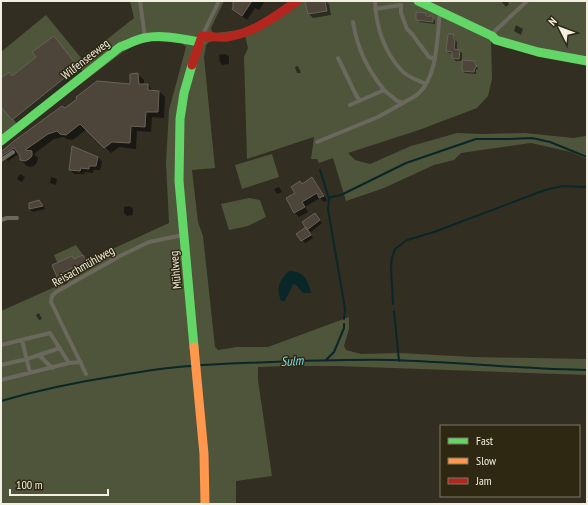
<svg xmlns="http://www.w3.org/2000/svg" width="588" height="505" viewBox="0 0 588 505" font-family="'PT Sans Narrow',sans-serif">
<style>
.green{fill:#4f553a}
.water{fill:#092728}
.shadow{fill:#0007}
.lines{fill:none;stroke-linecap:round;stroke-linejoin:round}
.stream{stroke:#092728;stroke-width:2}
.building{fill:#4d443a;stroke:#68625a}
.lane{stroke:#6b685e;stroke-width:4}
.fast{stroke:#63d668;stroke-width:9}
.slow{stroke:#ff974d;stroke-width:9}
.jam{stroke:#b3261e;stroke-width:9}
.labels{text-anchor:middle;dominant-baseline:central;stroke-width:3;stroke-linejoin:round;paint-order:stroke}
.street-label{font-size:12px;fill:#f2eee1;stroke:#2e2812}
.water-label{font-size:13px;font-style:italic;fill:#7ddee8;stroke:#2e2812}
</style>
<rect width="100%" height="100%" fill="#322e22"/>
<path class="green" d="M130,1h94l-13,27 1,4 3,1 32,-4 46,-28h294v64l-96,-25 1,39 -4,17 -11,12 -58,22 -71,23 7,7 15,4 41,-18 46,-13 26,1 42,-1 48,5 13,-2 1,23 -16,-7 -40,-9 -70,10 -7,7 -20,5 -50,23 -38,13 -13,-43 -14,5 -2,-4h-6l3,-22 -67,22 -3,-102 4,-9 -3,-12 -36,6 -3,3 -2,12 11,111 -23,2 6,52 5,14 12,111 3,3 18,-3h32l81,-30v12l-5,17 2,4 15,4 39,-1 73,4 114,2v16l-249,-9h-51l-29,1v13l14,96 -36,5v23h-235v-193l65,-29 -12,-27 22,-10 7,10 5,9 7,-7 74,-34 -3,-60 3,-53 17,-63 -4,-4 -31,-2 -12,2 -16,9 -122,92v-92l45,-37 36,44 52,-41z
M272,154l7,23 -37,12 -7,-24z
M249,198l11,2 6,17 -18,9 -19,4 -8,-26z"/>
<path class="water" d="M289,271c15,0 19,9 22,22h-8l-7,-8 -3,-1 -8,17h-4c-5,-13 -2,-21 8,-30z"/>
<path class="shadow" d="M233,1h32l-6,9 -4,-2 -8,12 -14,-11 2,-2 -2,-5z
M318,1h8l3,3 2,11 -18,3 -4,-4z
M501,1h6l2,3 -3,3z
M426,14l9,6v4l-15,-2 -3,-3z
M516,25l7,4 -2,6 -7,-4z
M453,35l4,7v8l3,1 2,2v8l13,1 3,7 -2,1v4l-11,-1 -2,-2v-10h-7l-3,-3v-4l-4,-1 -2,-2z
M53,37l31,36 -66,52 -17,-20v-25l11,-3 25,-20z
M226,54l3,3v7l-7,1 -2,-3 -1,-7z
M298,66l3,7h-4l-2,-6z
M138,74l6,6v5h4l5,6h6l6,6 -1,21 -12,-1 -1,15 -14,-1 -1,18 -17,-2 -8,6 -24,-24 -14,11 -6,-1 -3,-2 -10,2 -20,15 4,4 -1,4 -2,3 -4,2 -4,-1 -6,-6 -1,-7 -12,8 -7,-8 63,-43 67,-25z
M98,157l4,5 -2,8h-7v3l-8,-1 -1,2h-10l-4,-4z
M20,174l5,3 -3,5 -5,-3z
M51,177l6,2 -1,6 -6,-2z
M312,179l4,4 11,17 -3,2 -4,-4 -15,9 3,5 -9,5 -4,-4 -8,-15 9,-5 6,-8z
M279,187l3,5 -5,2 -3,-5z
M30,203l12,1 3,5 -12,3 -3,-3z
M130,206l3,3v6l-6,1 -3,-3v-6z
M315,214l7,9 -11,9 -4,-3 6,9 -8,5 -7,-9 9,-6z
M83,256l4,4 4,8 -9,4 -2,-2 -15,7 3,6 -4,2 -4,-4 -6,-15 21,-6z
M39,313l3,6 -3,1 -3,-5z"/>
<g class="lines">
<path class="stream" d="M320,170l9,29 -1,10 17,100 -1,10
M329,199l2,-2 10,-2 65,-32 70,-24h33l23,-1 18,4 37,15
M393,304l-2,-37 1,-9 3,-9 12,-9 27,-8 111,-42 18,-4 24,1
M394,311l5,50
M326,360l8,-8 10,-24v-4
M201,365c64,-3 127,-6 191,-5 65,2 130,9 195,10
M1,401c38,-11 76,-19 115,-25 25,-4 50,-9 76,-10"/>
</g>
<path class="building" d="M233,1h19l-10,15 -10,-7 1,-2z
M313,1h12l2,10 -19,3 -3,-12z
M416,12l10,1v3h7v6l-17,-2z
M448,34h6l-1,4 2,1 -1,10 6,1 -1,9 -7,-1v-6l-6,-1z
M54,36l24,31 -66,53 -11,-13v-29l8,-6 3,4 24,-19 -4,-5z
M462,60l13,1v3l2,2 -2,2 -1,4 -12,-1z
M138,73l1,11h9v6l11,1 -1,21h-12l-1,15 -14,-1 -1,17 -18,-1 -8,6 -24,-24 -14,11 -6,-1 -3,-3 -9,3 -23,16 7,1v5l-3,3 -4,2 -5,-1v-4l-6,-8 -13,8v-4l13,-11 48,-35 3,2 12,-9 -1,-2 21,-16 33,3v-10z
M72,146l26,11 -2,9h-7v3l-8,-1 -1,3 -11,-1z
M312,177l12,19 -5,2 -2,-5 -15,9 3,5 -11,6 -8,-15 9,-5 -4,-6 9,-6 2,3z
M39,200l4,6 -14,3v-6z
M315,213l5,7 -13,10 -5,-8z
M306,227l5,8 -10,6 -5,-7z
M83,255l5,9 -10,5 -2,-3 -14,7 3,6 -6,3 -7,-17 20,-9 2,3z"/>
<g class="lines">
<path class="lane" d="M140,1l5,36
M375,1c1,25 9,50 26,69 6,7 16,10 25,14
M375,9l26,-4v8l6,16 5,5 17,23 6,2
M353,22c5,29 14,46 31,68
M203,34l16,-33
M493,36l2,-5 32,-30
M338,58l19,39 3,3
M350,105l34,-15 13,11 6,2c5,-3 12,-6 16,-10 19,-18 18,-56 21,-81
M317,142l61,-25 25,-14
M1,160l12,-8
M1,220l6,-2h10
M22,340l8,33
M1,345l49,-12 19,30
M39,355l13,13
M1,365l26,-6 33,-11
M86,374l-35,-72 1,-6 4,-4 64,-36 29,-14 34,-7
M1,379v1l68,-17 12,-1"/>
<path class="fast" d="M418,1l74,35 4,4 42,12 49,9
M192,65l-8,28 -4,26 -1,62 15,166
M1,141l119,-94c8,-3 15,-7 24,-9 18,-4 38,1 56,4"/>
<path class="slow" d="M194,347l10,107 1,50"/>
<path class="jam" d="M192,65l10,-29c8,0 17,2 25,1 27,-4 49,-21 70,-36"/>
</g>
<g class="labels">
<g class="street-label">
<text transform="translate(85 59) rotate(-38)">Wilfenseeweg</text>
<text transform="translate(83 266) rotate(-30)">Reisachmühlweg</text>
<text transform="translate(175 270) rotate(-95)">Mühlweg</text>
</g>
<g class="water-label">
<text transform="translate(292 361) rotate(-3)">Sulm</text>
</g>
</g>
<rect width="588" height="505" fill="none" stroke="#f2eee1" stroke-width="4"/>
<rect x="440" y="425" width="140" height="72" fill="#2e2812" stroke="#7c7765"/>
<rect x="448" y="438" width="20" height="6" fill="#63d668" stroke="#7c7765"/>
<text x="476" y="445" font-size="12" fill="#f2eee1">Fast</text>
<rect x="448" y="458" width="20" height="6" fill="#ff974d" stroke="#7c7765"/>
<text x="476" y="465" font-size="12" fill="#f2eee1">Slow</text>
<rect x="448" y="478" width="20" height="6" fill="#b3261e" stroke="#7c7765"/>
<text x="476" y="485" font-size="12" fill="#f2eee1">Jam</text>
<g transform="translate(560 28) rotate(312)" stroke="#2e2812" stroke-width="3" paint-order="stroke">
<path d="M0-3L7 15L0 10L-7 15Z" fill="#f2eee1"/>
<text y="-6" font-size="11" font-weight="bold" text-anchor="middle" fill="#f2eee1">N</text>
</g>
<path d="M10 489v6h98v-6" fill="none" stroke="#f2eee1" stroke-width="2"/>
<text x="16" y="489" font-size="12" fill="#f2eee1" stroke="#2e2812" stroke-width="3" paint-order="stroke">100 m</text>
</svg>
